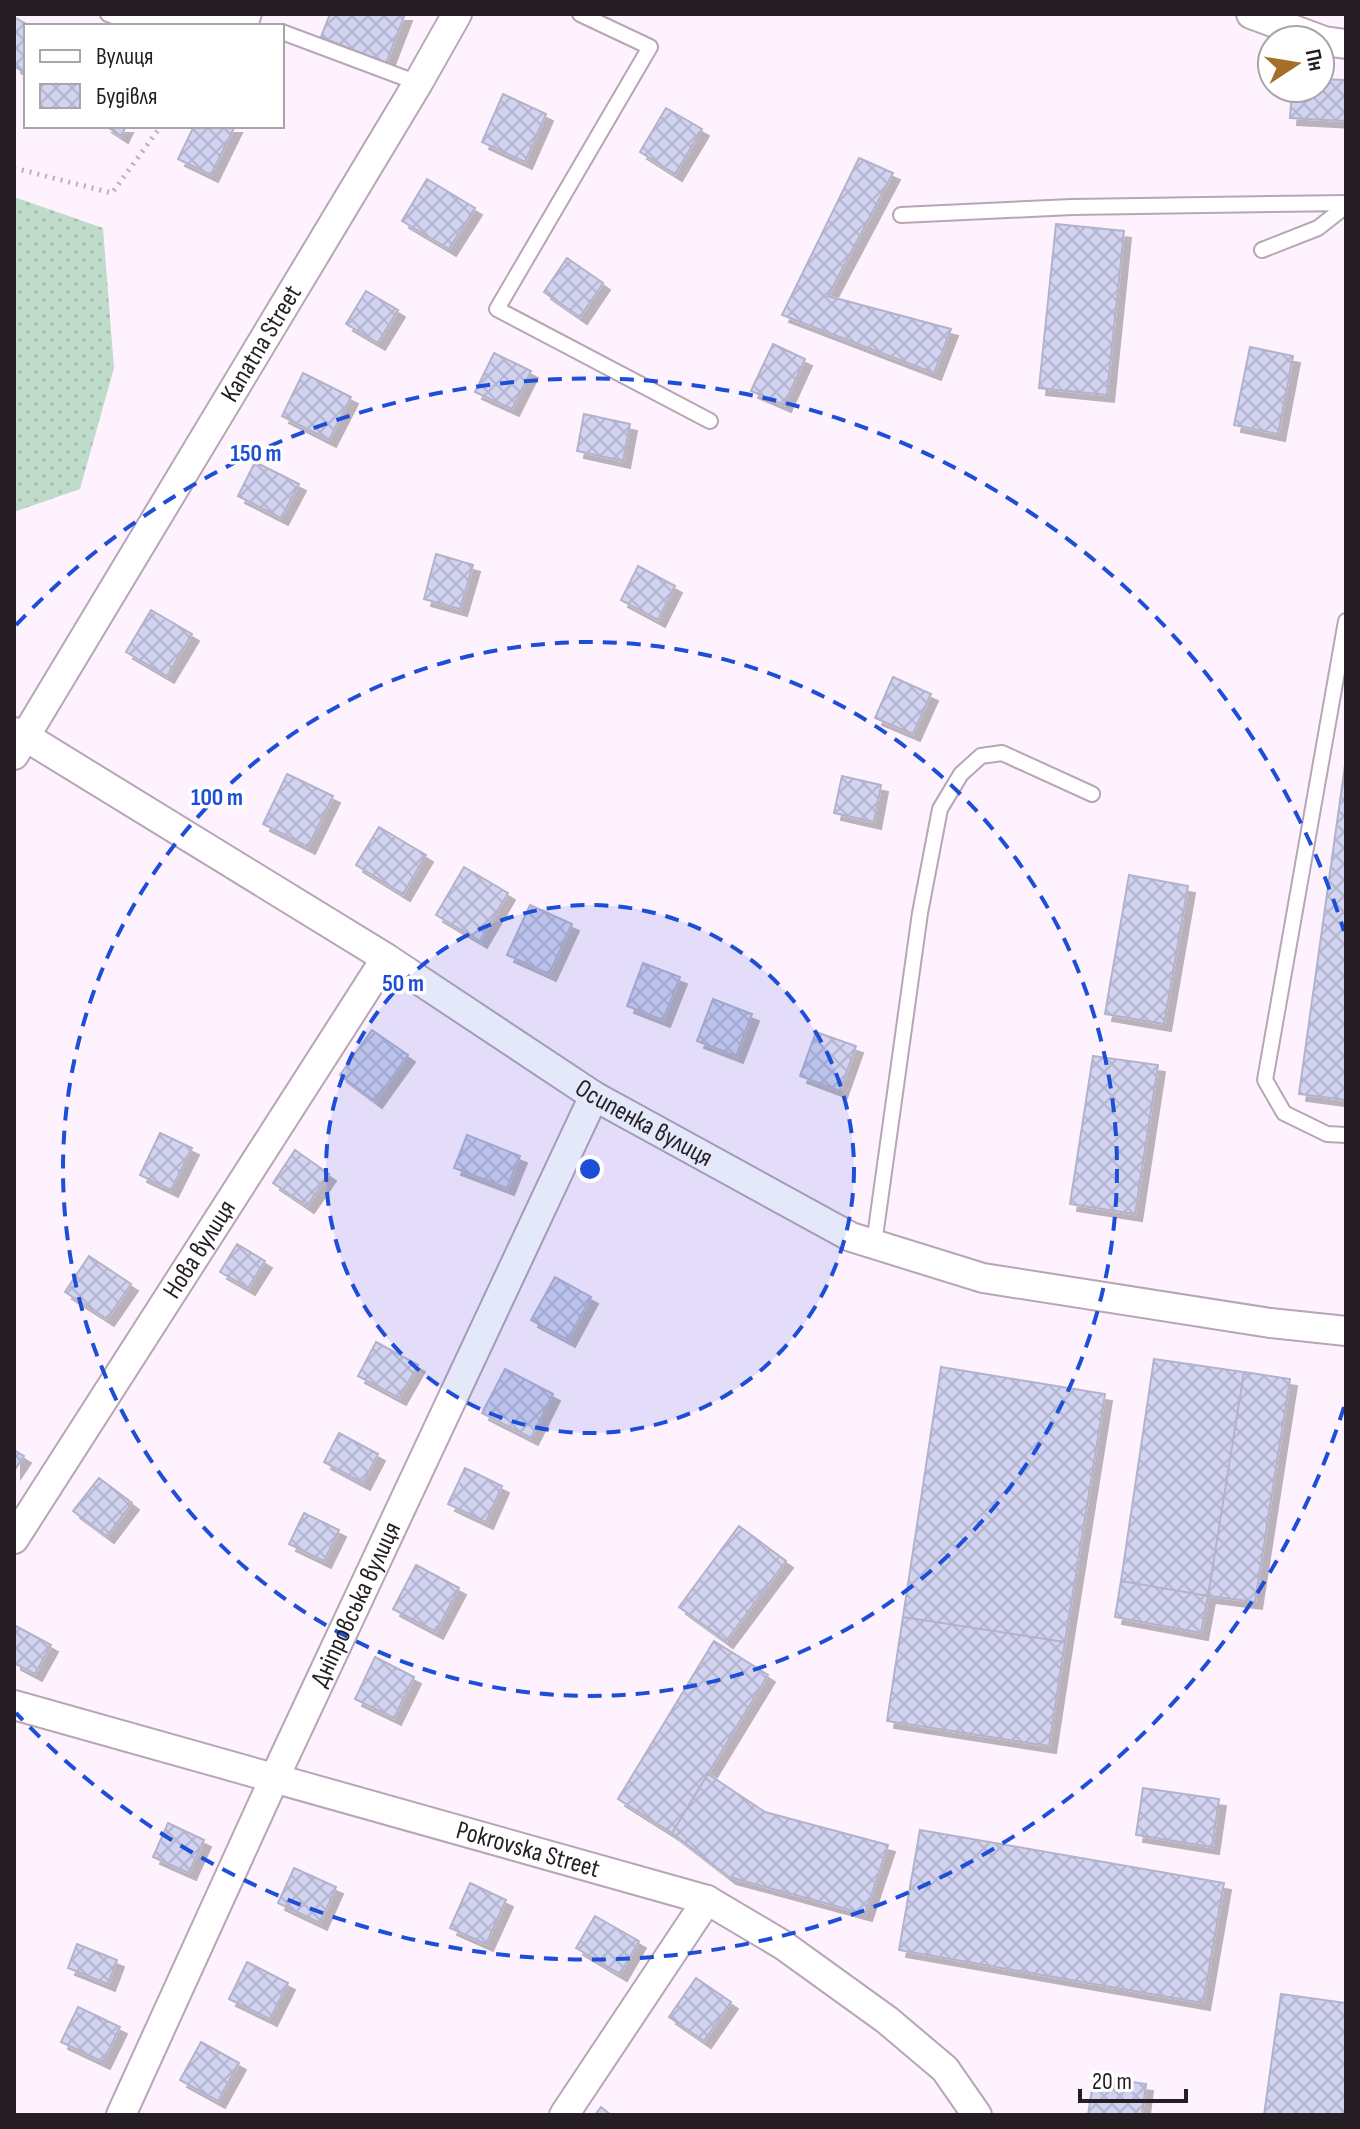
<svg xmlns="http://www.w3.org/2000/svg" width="1360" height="2129" viewBox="0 0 1360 2129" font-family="'Sofia Sans Condensed',sans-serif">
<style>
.grass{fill:url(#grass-dots)}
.building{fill:url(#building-cross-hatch);stroke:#b2b3cb;stroke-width:2;filter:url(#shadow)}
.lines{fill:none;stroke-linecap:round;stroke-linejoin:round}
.lane-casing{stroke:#b8a5b8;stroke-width:18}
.street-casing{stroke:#b8a5b8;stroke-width:32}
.path{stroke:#baafba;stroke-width:5;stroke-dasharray:2 6;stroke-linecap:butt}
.lane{stroke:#fff;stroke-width:14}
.street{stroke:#fff;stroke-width:28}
.ring{fill:none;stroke:#1d4ed8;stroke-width:4;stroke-dasharray:14 10}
.labels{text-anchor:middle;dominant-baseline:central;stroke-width:7;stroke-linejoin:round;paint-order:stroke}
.street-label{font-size:26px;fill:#251e25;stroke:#fff}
.centre{fill:#1d4ed8;stroke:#fff;stroke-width:4}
.ring-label{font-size:24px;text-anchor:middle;font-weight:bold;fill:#1d4ed8;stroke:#fff;stroke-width:7;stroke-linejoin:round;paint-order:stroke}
</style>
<defs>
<pattern id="grass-dots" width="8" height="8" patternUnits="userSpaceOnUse" patternTransform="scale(2)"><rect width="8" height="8" fill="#bfdbc9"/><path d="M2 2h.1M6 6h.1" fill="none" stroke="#a4bcac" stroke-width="1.8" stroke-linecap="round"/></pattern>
<pattern id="building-cross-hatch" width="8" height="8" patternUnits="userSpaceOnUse" patternTransform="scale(2)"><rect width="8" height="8" fill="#d1d3f0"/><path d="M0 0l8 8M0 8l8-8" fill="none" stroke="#b3b5ce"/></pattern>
<filter id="shadow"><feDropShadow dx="7" dy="7" stdDeviation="0" flood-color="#0004"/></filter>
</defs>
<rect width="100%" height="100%" fill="#fef2fe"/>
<path class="grass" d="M14,197l89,31 11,140 -34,121 -66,23z"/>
<path class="building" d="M330,14h75l-19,49 -65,-26z
M14,17l16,9h-4v48l-12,-8z
M1320,79l26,1v41l-56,-3 2,-30h28z
M503,94l43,20 -21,48 -43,-20z
M666,108l36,21 -27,45 -35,-22z
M106,126h20l-5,10z
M194,126h41l-24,49 -33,-16z
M859,158l34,15 -65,123 123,33 -17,44 -152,-58z
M427,179l48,29 -26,41 -47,-28z
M1056,224l68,7 -17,164 -68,-7z
M567,258l36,25 -23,34 -36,-25z
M366,291l32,19 -20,33 -32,-19z
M773,344l32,15 -21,46 -33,-14z
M1250,347l43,9 -15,78 -44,-9z
M494,353l37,18 -19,38 -37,-17z
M303,373l48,24 -22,43 -47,-24z
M584,414l46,10 -7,37 -46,-10z
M255,462l44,22 -18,34 -43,-22z
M436,554l37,11 -13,44 -36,-10z
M638,566l37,20 -17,34 -37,-20z
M151,610l41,24 -25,42 -41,-24z
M893,677l38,17 -18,40 -38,-16z
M1346,758v342l-47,-6z
M287,774l46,22 -25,51 -45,-23z
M842,776l39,9 -7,37 -40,-9z
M379,827l47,28 -23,39 -47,-29z
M464,867l44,26 -28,48 -44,-26z
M1129,875l59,11 -24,138 -59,-10z
M530,905l42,19 -23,50 -42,-19z
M643,963l37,14 -17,43 -36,-14z
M713,999l39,15 -16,42 -39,-15z
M372,1030l36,25 -33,46 -35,-26z
M816,1032l40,14 -16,45 -40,-15z
M1093,1056l65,9 -23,149 -65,-10z
M160,1133l32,15 -21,42 -31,-15z
M467,1135l53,21 -13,32 -53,-20z
M295,1150l34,24 -22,32 -34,-23z
M237,1244l28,17 -17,27 -28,-16z
M89,1256l42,28 -24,35 -42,-27z
M555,1277l36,20 -23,43 -37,-20z
M376,1342l42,23 -19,33 -41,-22z
M1154,1359l90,13 -36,224 -87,-15z
M941,1367l164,27 -40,248 -162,-25z
M505,1369l48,25 -22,44 -49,-25z
M1244,1372l46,7 -35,223 -47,-6z
M339,1433l39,21 -15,29 -39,-21z
M14,1450l10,6 -10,15z
M465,1468l37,18 -16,36 -38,-18z
M99,1478l33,25 -25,33 -34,-25z
M304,1513l35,17 -15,31 -35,-17z
M739,1526l47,35 -60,80 -47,-34z
M416,1565l43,23 -23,44 -43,-23z
M1121,1581l87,15 -7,37 -86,-16z
M903,1617l162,25 -16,104 -162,-25z
M14,1625l37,20 -16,29 -21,-11z
M714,1641l54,34 -96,158 -54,-34z
M375,1657l39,20 -20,41 -39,-19z
M708,1774l57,38 123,33 -23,69 -136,-37 -57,-44z
M1143,1788l76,11 -7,48 -76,-12z
M168,1823l36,17 -15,33 -36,-16z
M920,1830l304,53 -21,120 -304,-53z
M294,1868l42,19 -16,36 -42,-20z
M470,1883l36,17 -20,44 -36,-16z
M595,1916l44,25 -19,33 -44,-26z
M77,1944l40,16 -9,24 -40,-16z
M247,1962l41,21 -18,36 -41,-20z
M696,1978l35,24 -27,39 -35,-24z
M1281,1994l65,9v112h-82z
M78,2007l42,20 -17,35 -42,-20z
M201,2042l38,21 -21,38 -38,-21z
M1094,2076l52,8 -4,31h-54z
M601,2107l10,8h-16z"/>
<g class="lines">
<defs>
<path id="lane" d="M108,14l13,5 131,1 2,-6
M580,14l70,33 -153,262 213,112
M282,32l136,51
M901,215l171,-8 274,-4
M1262,250l56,-22 28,-22
M1346,621l-81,459 19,33 43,21 19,1
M874,1244l46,-331 20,-104 21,-35 20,-18 21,-3 90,41"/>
<g id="street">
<path d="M1251,14l73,27 22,3"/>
<path id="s1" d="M14,732l12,5 360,221 208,138 257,141 132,41 287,45 76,8"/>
<path id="s2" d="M14,755l404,-672 39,-69"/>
<path id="s3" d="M14,1539l372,-581"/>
<path id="s4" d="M14,1705l693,195 76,45 104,75 58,49 32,46"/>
<path id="s5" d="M121,2115l153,-336 320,-683"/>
<path d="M564,2115l143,-215"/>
</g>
</defs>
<use href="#lane" class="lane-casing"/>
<use href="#street" class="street-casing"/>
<path class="path" d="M14,168l98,25 49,-67"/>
<use href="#lane" class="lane"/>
<use href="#street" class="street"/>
</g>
<circle cx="590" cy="1169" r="264" fill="#1d4ed8" fill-opacity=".12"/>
<g class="ring">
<circle cx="590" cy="1169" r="264"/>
<circle cx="590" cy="1169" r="527"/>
<path d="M1344 1407A791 791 0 0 1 16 1713M16 625A791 791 0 0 1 1344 931"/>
</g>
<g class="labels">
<g class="street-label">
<text stroke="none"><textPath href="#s2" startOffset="480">Kanatna Street</textPath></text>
<text stroke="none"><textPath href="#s1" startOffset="742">Осипенка вулиця</textPath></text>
<text stroke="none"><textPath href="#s3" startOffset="344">Нова вулиця</textPath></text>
<text stroke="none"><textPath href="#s5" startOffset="562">Дніпровська вулиця</textPath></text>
<text stroke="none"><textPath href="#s4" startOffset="534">Pokrovska Street</textPath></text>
</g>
</g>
<circle cx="590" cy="1169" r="12" class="centre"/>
<g class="ring-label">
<text x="256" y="461">150 m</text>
<text x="217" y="805">100 m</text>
<text x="403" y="991">50 m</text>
</g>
<rect width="1360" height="2129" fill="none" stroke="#251e25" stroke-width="32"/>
<rect x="24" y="24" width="260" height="104" fill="#ffffff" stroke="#a8a5a8" stroke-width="2"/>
<rect x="40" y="50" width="40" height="12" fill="#ffffff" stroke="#a8a5a8" stroke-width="2"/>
<text x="96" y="64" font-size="24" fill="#251e25">Вулиця</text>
<rect x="40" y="84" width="40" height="24" fill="url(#building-cross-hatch)" stroke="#a8a5a8" stroke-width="2"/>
<text x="96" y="104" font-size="24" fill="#251e25">Будівля</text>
<g transform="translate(1296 64) rotate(78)"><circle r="38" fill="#ffffff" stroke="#a8a5a8" stroke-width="2"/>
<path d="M0-6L14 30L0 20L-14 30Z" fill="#a56e2a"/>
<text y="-12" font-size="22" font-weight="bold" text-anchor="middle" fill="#251e25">Пн</text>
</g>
<path d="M1080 2089v12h106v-12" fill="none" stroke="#251e25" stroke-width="4"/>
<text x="1092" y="2089" font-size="24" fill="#251e25" stroke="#ffffff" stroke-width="6" paint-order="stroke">20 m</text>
</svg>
